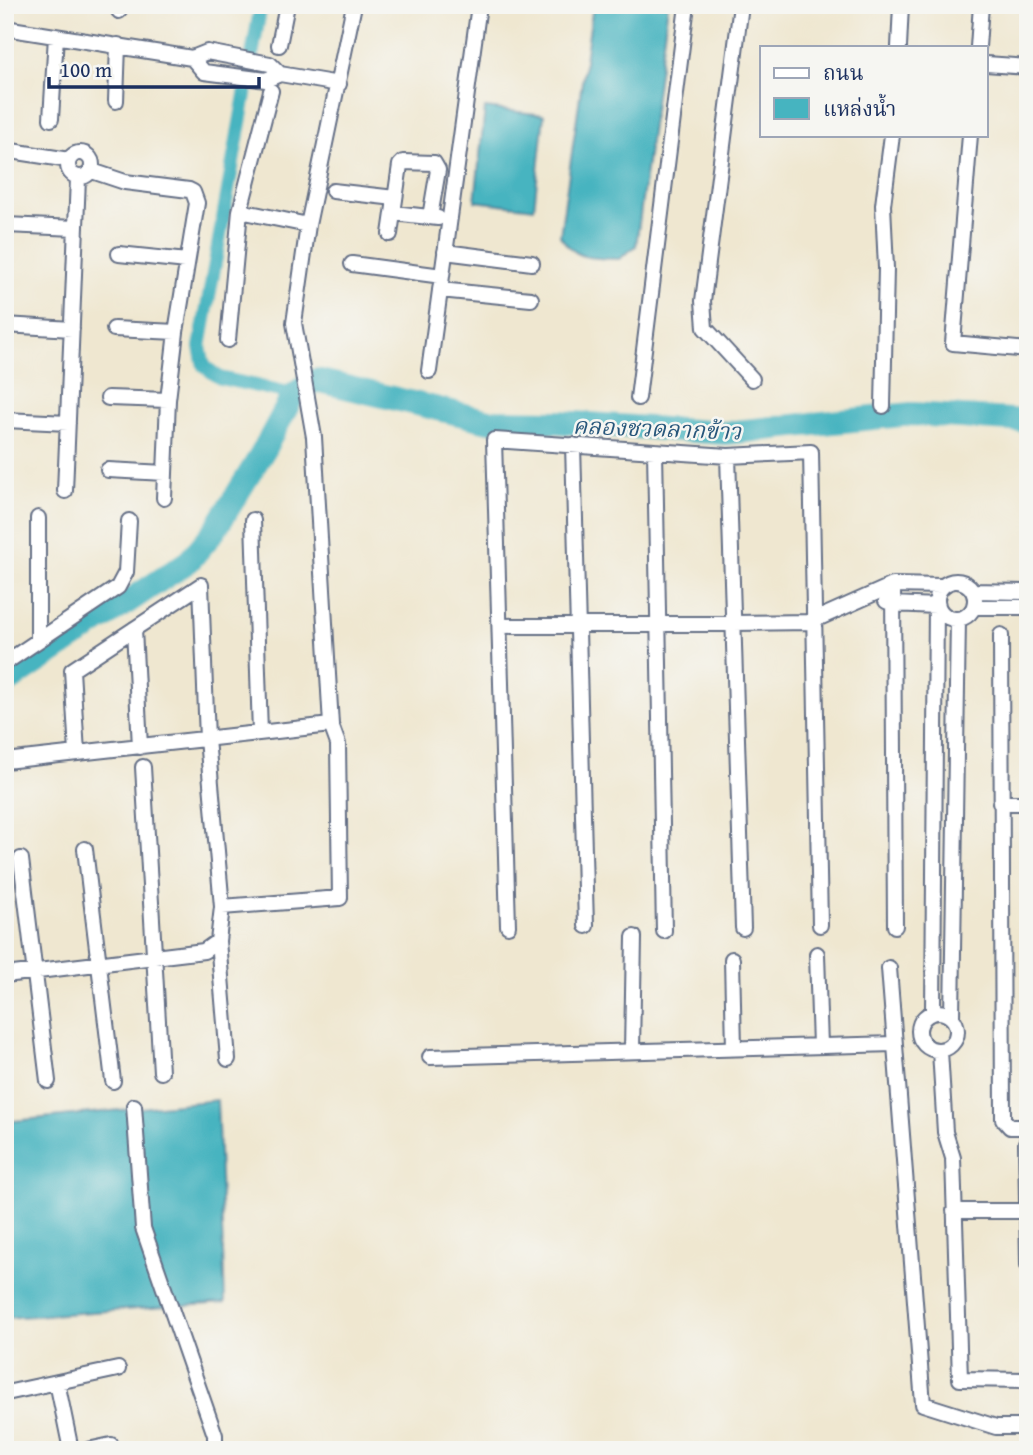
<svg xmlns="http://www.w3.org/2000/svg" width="1033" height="1455" viewBox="0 0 1033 1455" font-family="'Gentium Book Plus','Noto Serif Thai',serif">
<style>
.water{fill:#46b4c0;stroke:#30728f;stroke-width:2}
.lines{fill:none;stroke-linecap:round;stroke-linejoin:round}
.canal{stroke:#46b4c0;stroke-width:14}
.river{stroke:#46b4c0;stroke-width:24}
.minor-casing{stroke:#656f86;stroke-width:18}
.minor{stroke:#fff;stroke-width:14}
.labels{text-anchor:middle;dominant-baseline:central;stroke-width:5;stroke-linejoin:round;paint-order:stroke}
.water-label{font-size:23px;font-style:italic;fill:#28577b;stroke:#f6f6f2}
</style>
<rect width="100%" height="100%" fill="#f6f6f2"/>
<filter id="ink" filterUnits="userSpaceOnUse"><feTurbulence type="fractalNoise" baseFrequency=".0143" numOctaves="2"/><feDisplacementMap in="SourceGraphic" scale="14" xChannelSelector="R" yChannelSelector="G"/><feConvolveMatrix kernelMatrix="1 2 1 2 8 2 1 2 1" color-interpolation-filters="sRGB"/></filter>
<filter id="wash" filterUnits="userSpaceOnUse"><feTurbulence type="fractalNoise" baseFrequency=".00686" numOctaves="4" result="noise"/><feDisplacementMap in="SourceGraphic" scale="28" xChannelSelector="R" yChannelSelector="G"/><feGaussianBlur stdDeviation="1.57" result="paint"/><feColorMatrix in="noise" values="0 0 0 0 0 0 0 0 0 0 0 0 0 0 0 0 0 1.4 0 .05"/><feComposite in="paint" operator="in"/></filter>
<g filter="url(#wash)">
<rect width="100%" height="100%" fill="#efe7d0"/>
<path class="water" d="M593,5h75l-32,241 -17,13c-29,-2 -41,3 -59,-23z
M485,108l59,7 -10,93 -59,-7z
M217,1100l8,203 -220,15v-196z"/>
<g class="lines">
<path class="canal" d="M261,5l-61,342 4,19 16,12 74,16"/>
<path class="river" d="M5,684l184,-123 26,-31 46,-75 33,-61 22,-14 173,41 69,1 167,11 187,-19 116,7"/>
</g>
</g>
<g filter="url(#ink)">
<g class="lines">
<defs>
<path id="minor" d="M741,5l-38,296 2,27 47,51
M119,11l1,-6
M5,28l187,30 15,-6 63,12 10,10
M279,45l8,-40
M899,47l2,-42
M978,47l3,-42
M192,58l12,14 62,8 14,-6 59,10
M986,64l42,3
M116,101l2,-56
M51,119l5,-83
M970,135l-17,208 75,7
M5,150l64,10
M68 165a12 12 0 1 1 24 0a12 12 0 1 1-24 0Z
M92,171l33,11 64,8 4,2 4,11 -21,129 -8,68 -4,98
M333,191l62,7
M240,211l68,14
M393,213l45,5
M5,225l71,3
M390,234l10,-69 3,-3 31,1 4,7 -8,47
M445,252l87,11
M119,254l68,7
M352,264l90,12
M440,290l91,9
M5,325l67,4
M114,329l62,3
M228,340l12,-129 31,-120
M429,371l50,-366
M108,398l60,2
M638,398l49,-393
M883,406l3,-138 -3,-63 9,-70
M5,420l63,3
M573,445l13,481
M655,451l9,480
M728,456l15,472
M108,470l57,3
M65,491l13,-313
M253,520l7,213
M937 600a19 19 0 1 1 38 0a19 19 0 1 1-38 0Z
M893,585l2,341
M973,591l55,1
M886,601l7,3 43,2
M974,607h54
M501,626l309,-4 83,-37 49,1
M134,629l6,118
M1001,635l2,484 7,8h18
M38,640v-122
M5,663l113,-76 8,-15 3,-51
M77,753l-5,-83 129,-85 6,154 15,168
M5,761l326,-36 -17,-288 -20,-114 14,-98 46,-220
M143,767l18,305
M1000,803h28
M85,849l28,232
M21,859l27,222
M508,926l-14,-486 234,16 83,-4 9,473
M218,941l10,118
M817,954l3,92
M732,959l2,89
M889,968l34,436 73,23h32
M5,975l199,-24 14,-10 4,-34 118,-9 -2,-154 -7,-19
M919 1031a19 19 0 1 1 38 0a19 19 0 1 1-38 0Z
M933,1013l3,-412
M952,1018l6,-399
M632,1051l2,-114
M940,1051l5,81 8,26 7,221 68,1
M430,1057l464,-13
M134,1106l9,122 72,207v15
M1026,1143l2,122
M954,1211h74
M57,1382l14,68
M11,1392l107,-23
M88,1450l23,-5"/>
</defs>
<use href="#minor" class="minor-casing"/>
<use href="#minor" class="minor"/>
</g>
</g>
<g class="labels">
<g class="water-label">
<text transform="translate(657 428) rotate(2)">คลองชวดลากข้าว</text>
</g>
</g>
<rect width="1033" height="1455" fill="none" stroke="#f6f6f2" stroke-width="28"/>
<rect x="760" y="46" width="228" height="91" fill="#f6f6f2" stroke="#9ea6b7" stroke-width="2"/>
<rect x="774" y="68" width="35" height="10" fill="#ffffff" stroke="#9ea6b7" stroke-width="2"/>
<text x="823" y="80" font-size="21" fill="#1b2f5e">ถนน</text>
<rect x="774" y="98" width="35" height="21" fill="#46b4c0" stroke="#9ea6b7" stroke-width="2"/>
<text x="823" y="116" font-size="21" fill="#1b2f5e">แหล่งน้ำ</text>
<path d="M49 77v10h210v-10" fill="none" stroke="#1b2f5e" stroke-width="3.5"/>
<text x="60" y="77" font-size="21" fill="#1b2f5e" stroke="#f6f6f2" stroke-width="5" paint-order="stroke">100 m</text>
</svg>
